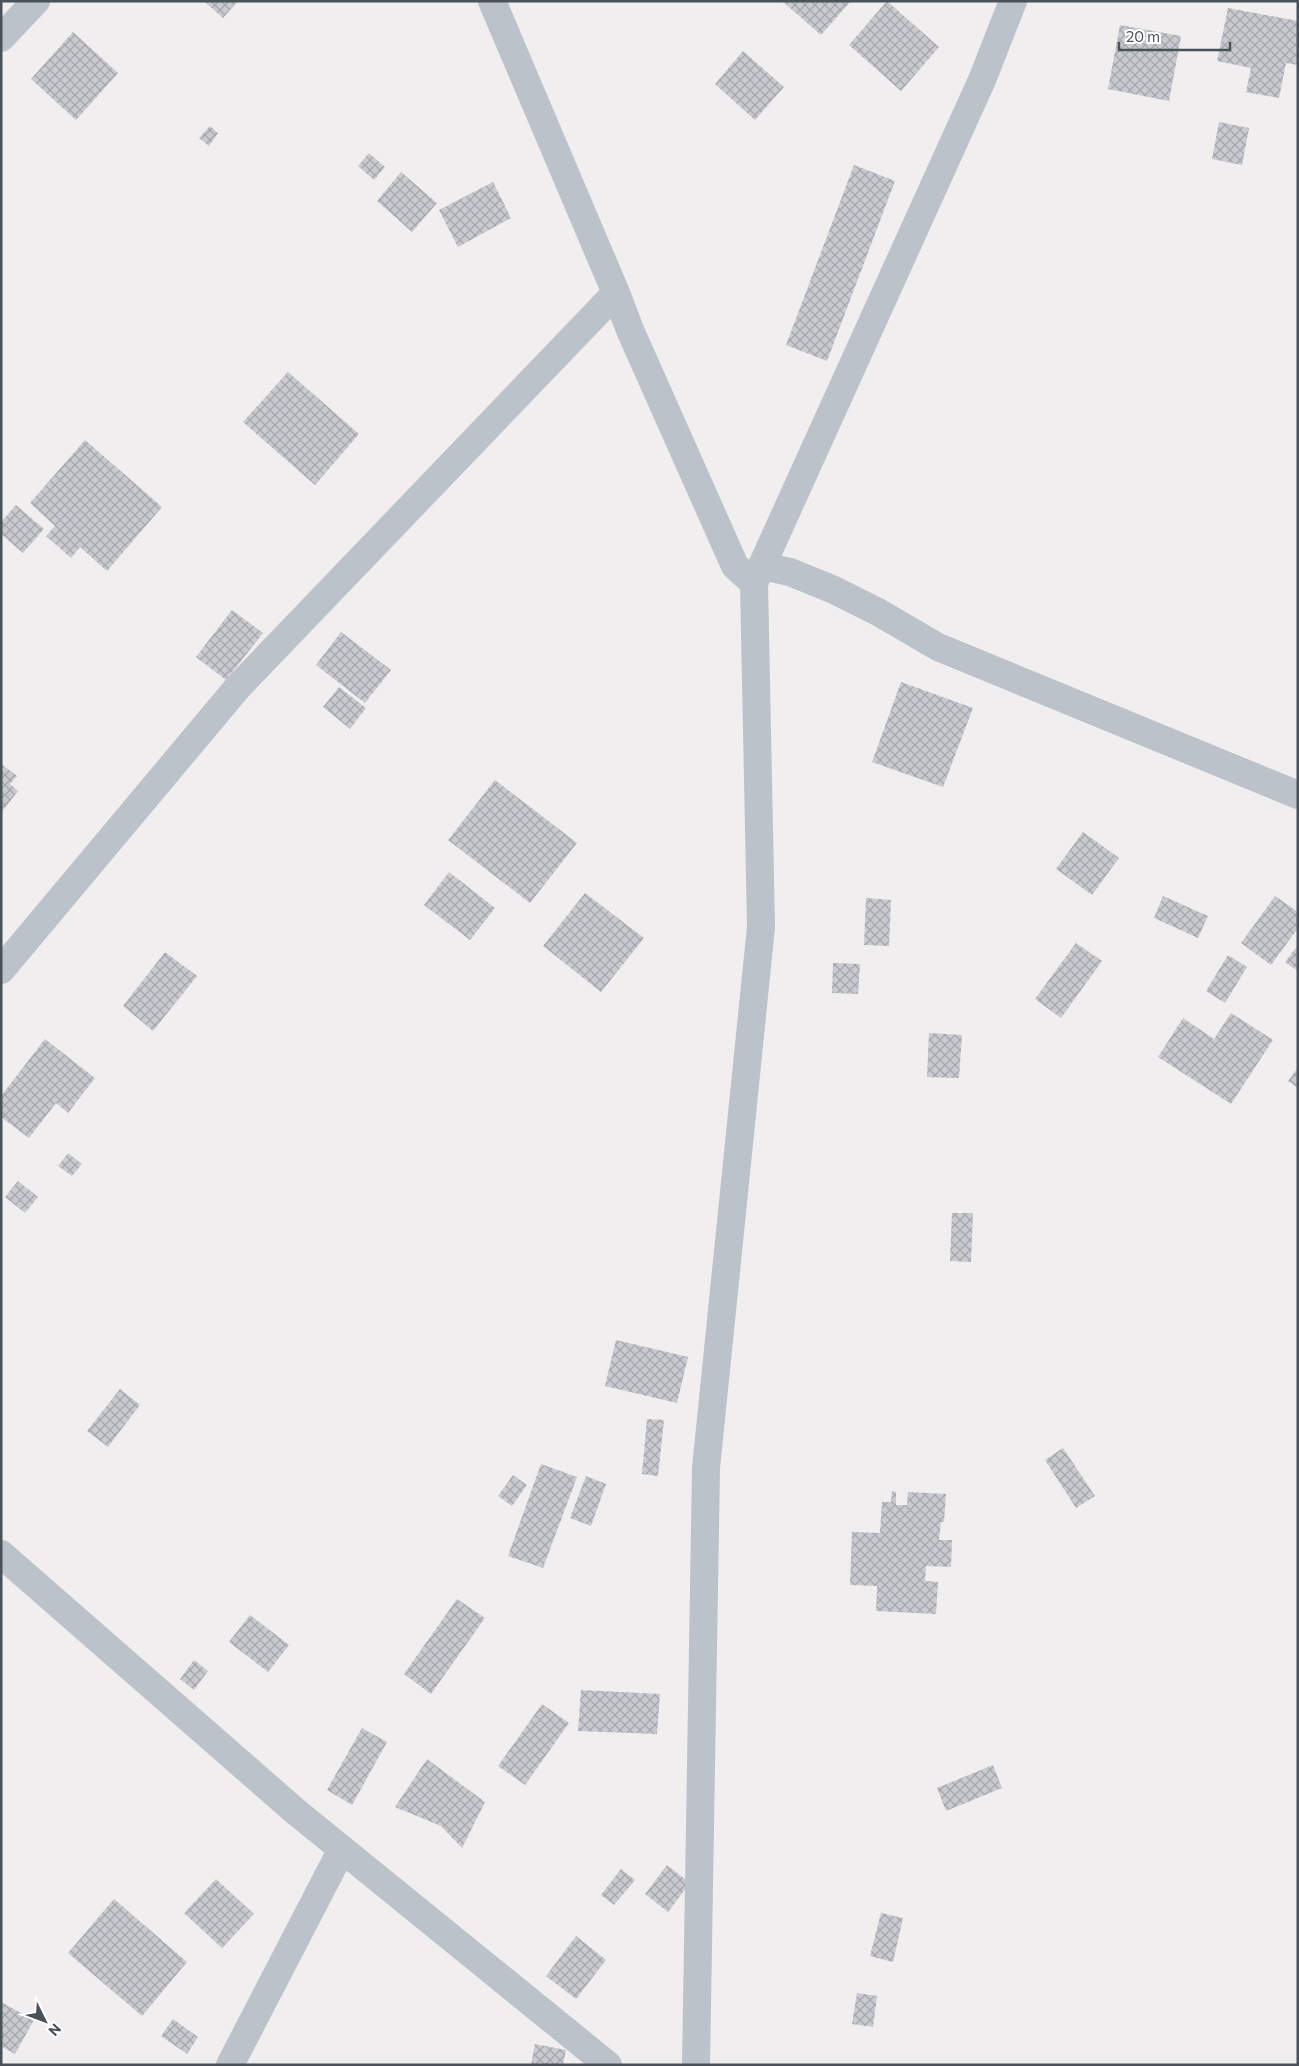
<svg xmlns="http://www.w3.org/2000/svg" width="1299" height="2066" viewBox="0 0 1299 2066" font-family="Commissioner,sans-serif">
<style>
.building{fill:url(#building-cross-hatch)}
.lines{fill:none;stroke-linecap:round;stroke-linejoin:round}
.minor{stroke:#bbc2c9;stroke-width:28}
</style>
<defs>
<pattern id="building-cross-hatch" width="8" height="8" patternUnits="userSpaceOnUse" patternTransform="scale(1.25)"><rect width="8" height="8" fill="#c9cad0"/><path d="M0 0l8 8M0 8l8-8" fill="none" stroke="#a5a6ac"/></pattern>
</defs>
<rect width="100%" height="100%" fill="#f0eeee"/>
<path class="building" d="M204,1h34l-15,17z
M782,1h69l-30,34z
M887,1l52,46 -38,44 -52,-46z
M1228,8l70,13v44l-12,-2 -7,35 -33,-6 5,-24 -34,-7z
M1120,25l61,11 -12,65 -61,-12z
M73,32l45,41 -42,47 -45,-41z
M743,51l41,36 -29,33 -40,-36z
M1219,122l30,6 -7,37 -30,-6z
M210,126l8,7 -9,13 -10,-8z
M369,153l16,14 -11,13 -16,-14z
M854,165l41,16 -68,180 -41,-16z
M401,172l36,31 -25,29 -35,-31z
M493,182l18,36 -53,29 -19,-37z
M288,372l71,62 -44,51 -72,-63z
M85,440l77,67 -55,64 -27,-24 -9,11 -25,-22 9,-10 -25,-23z
M16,505l28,24 -21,24 -22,-19v-12z
M232,610l31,23 -37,47 -30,-23z
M341,632l50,38 -26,33 -49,-38z
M901,682l72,26 -30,79 -71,-25z
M339,687l27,21 -16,21 -27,-22z
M1,764l16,12 -7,8 8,7 -17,22z
M495,780l82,63 -47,60 -82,-63z
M1083,832l36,26 -27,37 -36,-26z
M449,872l46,36 -25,32 -46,-35z
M585,893l59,45 -43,54 -58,-46z
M1163,896l45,20 -10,22 -44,-20z
M1275,896l23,16v16l-27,37 -30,-22z
M866,898l25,2 -2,46 -25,-1z
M1076,943l26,18 -41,57 -26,-19z
M1298,945v26l-13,-9z
M165,952l32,24 -44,55 -30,-25z
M1228,955l19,12 -22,36 -19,-12z
M833,963l27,1 -2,30 -26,-1z
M1231,1013l42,27 -42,64 -73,-47 25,-39 31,21z
M929,1033l33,2 -3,43 -32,-1z
M45,1039l50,39 -27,35 -12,-10 -27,35 -28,-21v-21z
M1298,1067v21l-10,-7z
M68,1153l14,11 -10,12 -14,-10z
M18,1181l20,16 -13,16 -20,-16z
M952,1213h21l-2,49 -21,-1z
M616,1340l72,17 -11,46 -72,-17z
M120,1389l20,16 -32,42 -21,-16z
M647,1419l17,1 -6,56 -16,-2z
M1063,1448l32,48 -19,12 -31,-48z
M541,1464l36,13 -34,91 -35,-12z
M513,1475l14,10 -15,21 -14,-10z
M586,1476l20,8 -15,42 -21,-8z
M892,1491l4,1v13h11l1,-13 38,2 -2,28h-3l-2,18h13l-1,27 -25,-1 -1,15 13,1 -2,32 -60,-3 1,-25 -27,-1 2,-53 28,1 2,-31h9z
M457,1599l28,19 -54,76 -27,-20z
M250,1615l39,30 -21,27 -39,-30z
M194,1660l14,11 -14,19 -14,-11z
M581,1690l79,4 -3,40 -79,-3z
M542,1704l27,19 -44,62 -27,-19z
M362,1728l25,14 -35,63 -25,-15z
M427,1759l58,43 -23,46 -21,-22 -46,-19z
M993,1765l9,23 -56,23 -9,-23z
M667,1865l23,18 -22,29 -23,-18z
M621,1869l14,11 -21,25 -13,-10z
M216,1879l38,35 -32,34 -38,-35z
M114,1899l73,63 -45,54 -74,-63z
M881,1913l22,5 -10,44 -23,-6z
M576,1936l30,24 -30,39 -30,-23z
M857,1993l20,3 -4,31 -21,-3z
M1,2002l33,18 -19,34 -14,-8z
M173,2019l25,18 -11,17 -26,-18z
M535,2044l31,6 -3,15h-32z"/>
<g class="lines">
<path class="minor" d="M492,1l124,292 14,37 105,236 19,17 7,344 -55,541 -10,597
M1,38l35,-37
M762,566l28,6 44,18 44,22 60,35 360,148
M754,583l228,-503 31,-79
M1,970l237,-283 378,-394
M1,1554l294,257 313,254
M230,2065l112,-216"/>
</g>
<rect width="1299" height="2066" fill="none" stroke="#495159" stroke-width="5"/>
<g transform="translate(45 2021) rotate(132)" stroke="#ffffff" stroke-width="4" paint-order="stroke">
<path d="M0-4L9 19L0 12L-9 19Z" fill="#495159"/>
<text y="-8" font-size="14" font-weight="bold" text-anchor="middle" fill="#495159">N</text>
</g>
<path d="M1119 42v8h111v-8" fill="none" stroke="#495159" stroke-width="2.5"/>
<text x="1126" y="42" font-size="15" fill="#495159" stroke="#ffffff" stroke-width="4" paint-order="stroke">20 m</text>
</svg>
